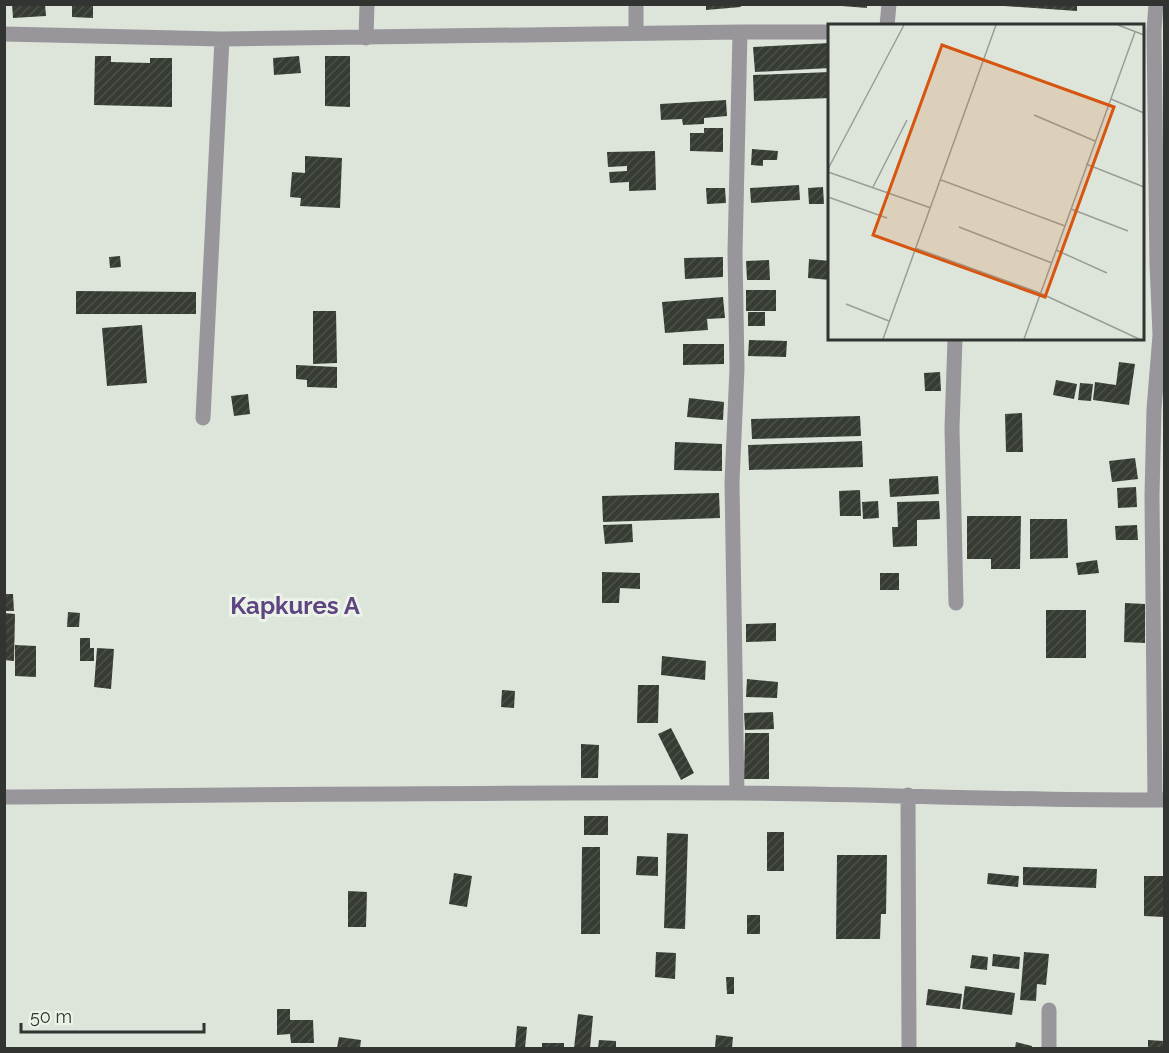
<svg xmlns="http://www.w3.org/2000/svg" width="1169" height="1053" viewBox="0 0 1169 1053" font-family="Raleway,sans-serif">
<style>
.building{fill:url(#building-hatch)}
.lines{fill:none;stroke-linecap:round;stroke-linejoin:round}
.minor{stroke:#98969b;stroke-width:15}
.labels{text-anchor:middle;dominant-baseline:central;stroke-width:6;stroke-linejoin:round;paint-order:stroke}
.quarter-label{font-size:24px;font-weight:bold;fill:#5e4582;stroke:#ebf2e7}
.inset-road{fill:none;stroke:#989e96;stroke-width:1.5}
.view{fill:#d65510;fill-opacity:0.15;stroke:#d65510;stroke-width:3}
.inset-edge{fill:none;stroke:#313430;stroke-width:3}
</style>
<defs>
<pattern id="building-hatch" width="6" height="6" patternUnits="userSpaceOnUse" patternTransform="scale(1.5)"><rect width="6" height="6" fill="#363c33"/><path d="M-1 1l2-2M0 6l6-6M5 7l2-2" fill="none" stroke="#4b5048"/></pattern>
</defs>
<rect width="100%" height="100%" fill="#dde5da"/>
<path class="building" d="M12,4h33l1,12 -33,2z
M72,4h21v14l-21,-1z
M706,4h34l1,3 -35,3z
M842,4h25v4l-25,-2z
M1004,4h73v7l-73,-5z
M830,43v25l-75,4 -2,-25z
M95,56h16v6l39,1v-5h22v49l-78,-2z
M299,56l2,17 -27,2 -1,-17z
M325,56h25v51l-25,-1z
M830,72v26l-76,3 -1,-26z
M726,100l1,16 -23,2v6l-21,1 -1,-6 -21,1 -1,-16z
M704,128h19v24l-33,-1v-18h14z
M752,149l26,2 -1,9h-14v6l-12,-1z
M655,151l1,39 -27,1v-9l-19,1 -1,-11 18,-1v-5l-19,1 -1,-15z
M305,156l37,2 -2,50 -40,-2 1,-8 -11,-1 2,-25 13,1z
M799,185l1,15 -49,3 -1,-15z
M823,187l1,17h-15l-1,-16z
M706,188h19l1,15 -19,1z
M120,256l1,11 -11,1 -1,-11z
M723,257v20l-38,2 -1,-21z
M809,259l21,2v19l-22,-2z
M769,260l1,20h-23l-1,-19z
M746,290h30v21h-30z
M76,291l120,1v22h-120z
M723,297l2,21 -18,1 1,11 -43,3 -3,-31z
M313,311h23l1,52 -24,1z
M748,312h17v14h-17z
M142,325l5,58 -40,3 -5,-58z
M749,340l38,1 -1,16 -38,-1z
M683,344h41v20l-41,1z
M1119,362l16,2 -6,41 -36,-5 2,-18 21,3z
M296,365l41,2v21l-30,-1v-7l-11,-1z
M940,372l1,19h-16l-1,-18z
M1056,380l21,4 -3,15 -21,-4z
M1080,383l13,1 -2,17 -13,-1z
M248,394l2,20 -16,2 -3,-20z
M689,398l35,4 -1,18 -36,-3z
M1022,413l1,39h-17l-1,-38z
M860,416l1,20 -109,3 -1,-20z
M862,441l1,26 -114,3 -1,-25z
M675,442l47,2v27l-48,-1z
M1135,458l3,21 -26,3 -3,-21z
M938,476l1,18 -49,3 -1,-18z
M1136,487l1,20 -19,1 -1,-20z
M860,490l1,26h-21l-1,-25z
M719,493l1,25 -117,4 -1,-26z
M878,501l1,17 -16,1 -1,-17z
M939,501l1,18 -23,1v26l-24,1 -1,-20h6l-1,-25z
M967,516h54l-1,53h-29v-10h-24z
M1030,519h37l1,39 -38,1z
M632,524l1,18 -28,2 -2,-19z
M1137,525l1,15h-22l-1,-14z
M1097,560l2,13 -21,2 -2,-12z
M602,572l38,1v16l-20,-1 -1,15h-17z
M880,573h19v17h-19z
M4,594h9l1,17h-10z
M1125,603l20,1v39l-21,-1z
M1046,610h40v48h-40z
M68,612l12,1 -1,14h-12z
M4,613l11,1 -1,47 -10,-1z
M776,623v18l-30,1v-18z
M80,638h10v10h4v13h-14z
M15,645l21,1v31l-21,-1z
M97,648l17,1 -3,40 -17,-2z
M662,656l44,5 -1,19 -44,-5z
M747,679l31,3 -1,16 -31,-1z
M638,685h21l-1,38h-21z
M502,690l13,1 -1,17 -13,-1z
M773,712l1,17 -29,1 -1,-17z
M671,728l23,45 -13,7 -23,-46z
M745,733h24v46h-25z
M581,744l18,1 -1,33h-17z
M584,816h24v19h-24z
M767,832h17v39h-17z
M667,833l21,1 -3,95 -21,-1z
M582,847h18v87h-19z
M837,855h50l-1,59h-5l-1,25h-44z
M637,856l21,1v19l-22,-1z
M1023,867l74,2 -1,19 -73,-3z
M454,873l18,3 -5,31 -18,-3z
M988,873l31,3 -1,11 -31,-3z
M1144,876h20v41l-20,-1z
M348,891l19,1 -1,35h-18z
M747,915h13v19h-13z
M656,952l20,1 -1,26 -20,-2z
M1024,952l25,2 -3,31 -9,-1 -1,17 -16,-1z
M993,954l27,3 -1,12 -27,-3z
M972,955l16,2 -1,13 -17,-2z
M726,977h8v17h-7z
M965,986l50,7 -3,22 -50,-6z
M928,989l34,5 -2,15 -34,-4z
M277,1009h13v11h23l1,23h-23l-1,-9 -13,1z
M578,1014l15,2 -3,32h-16z
M517,1026l10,1 -2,21h-10z
M716,1035l17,2 -1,11h-17z
M339,1037l22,3 -1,8h-23z
M599,1040l17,1v7h-18z
M1148,1040l16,1v7h-16z
M1016,1042l16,4v2h-17z
M542,1043h22v5h-22z"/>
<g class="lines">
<path class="minor" d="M887,26l2,-22
M740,32h90
M636,33v-29
M4,34l218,5 518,-7 -5,221 2,115 -5,114 5,311
M366,38l1,-34
M955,339l-3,89 4,175
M203,418l19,-379
M908,795l1,253
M4,797c245,-2 490,-5 735,-4 142,1 284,8 425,7
M1155,800l-3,-304 2,-87 6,-74 -3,-71 -3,-233 2,-27
M1049,1010v38"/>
</g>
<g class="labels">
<g class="quarter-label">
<text x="295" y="605">Kapkures A</text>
</g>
</g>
<g transform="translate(828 24)">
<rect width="316" height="316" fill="#dde5da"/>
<path class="inset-road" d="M290,1l26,10M283,75l33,14M206,91l61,26M258,140l58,23M0,145l76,-144M0,148l103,36M113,156l124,46 70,-194M45,163l34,-67M0,173l59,21M243,185l57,22M131,203l93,36M87,224l125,45 99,46M228,226l51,23M18,280l43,17M55,315l113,-314M196,315l41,-113"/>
<path class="view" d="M114,21l172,62 -69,190 -172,-62z"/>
<rect width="316" height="316" class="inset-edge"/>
</g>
<rect width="1169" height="1053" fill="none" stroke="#313430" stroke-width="12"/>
<path d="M21 1023v9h183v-9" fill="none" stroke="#313430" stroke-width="3"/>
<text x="30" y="1023" font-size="18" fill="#313430" stroke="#ebf2e7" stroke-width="4.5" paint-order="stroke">50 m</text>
</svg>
